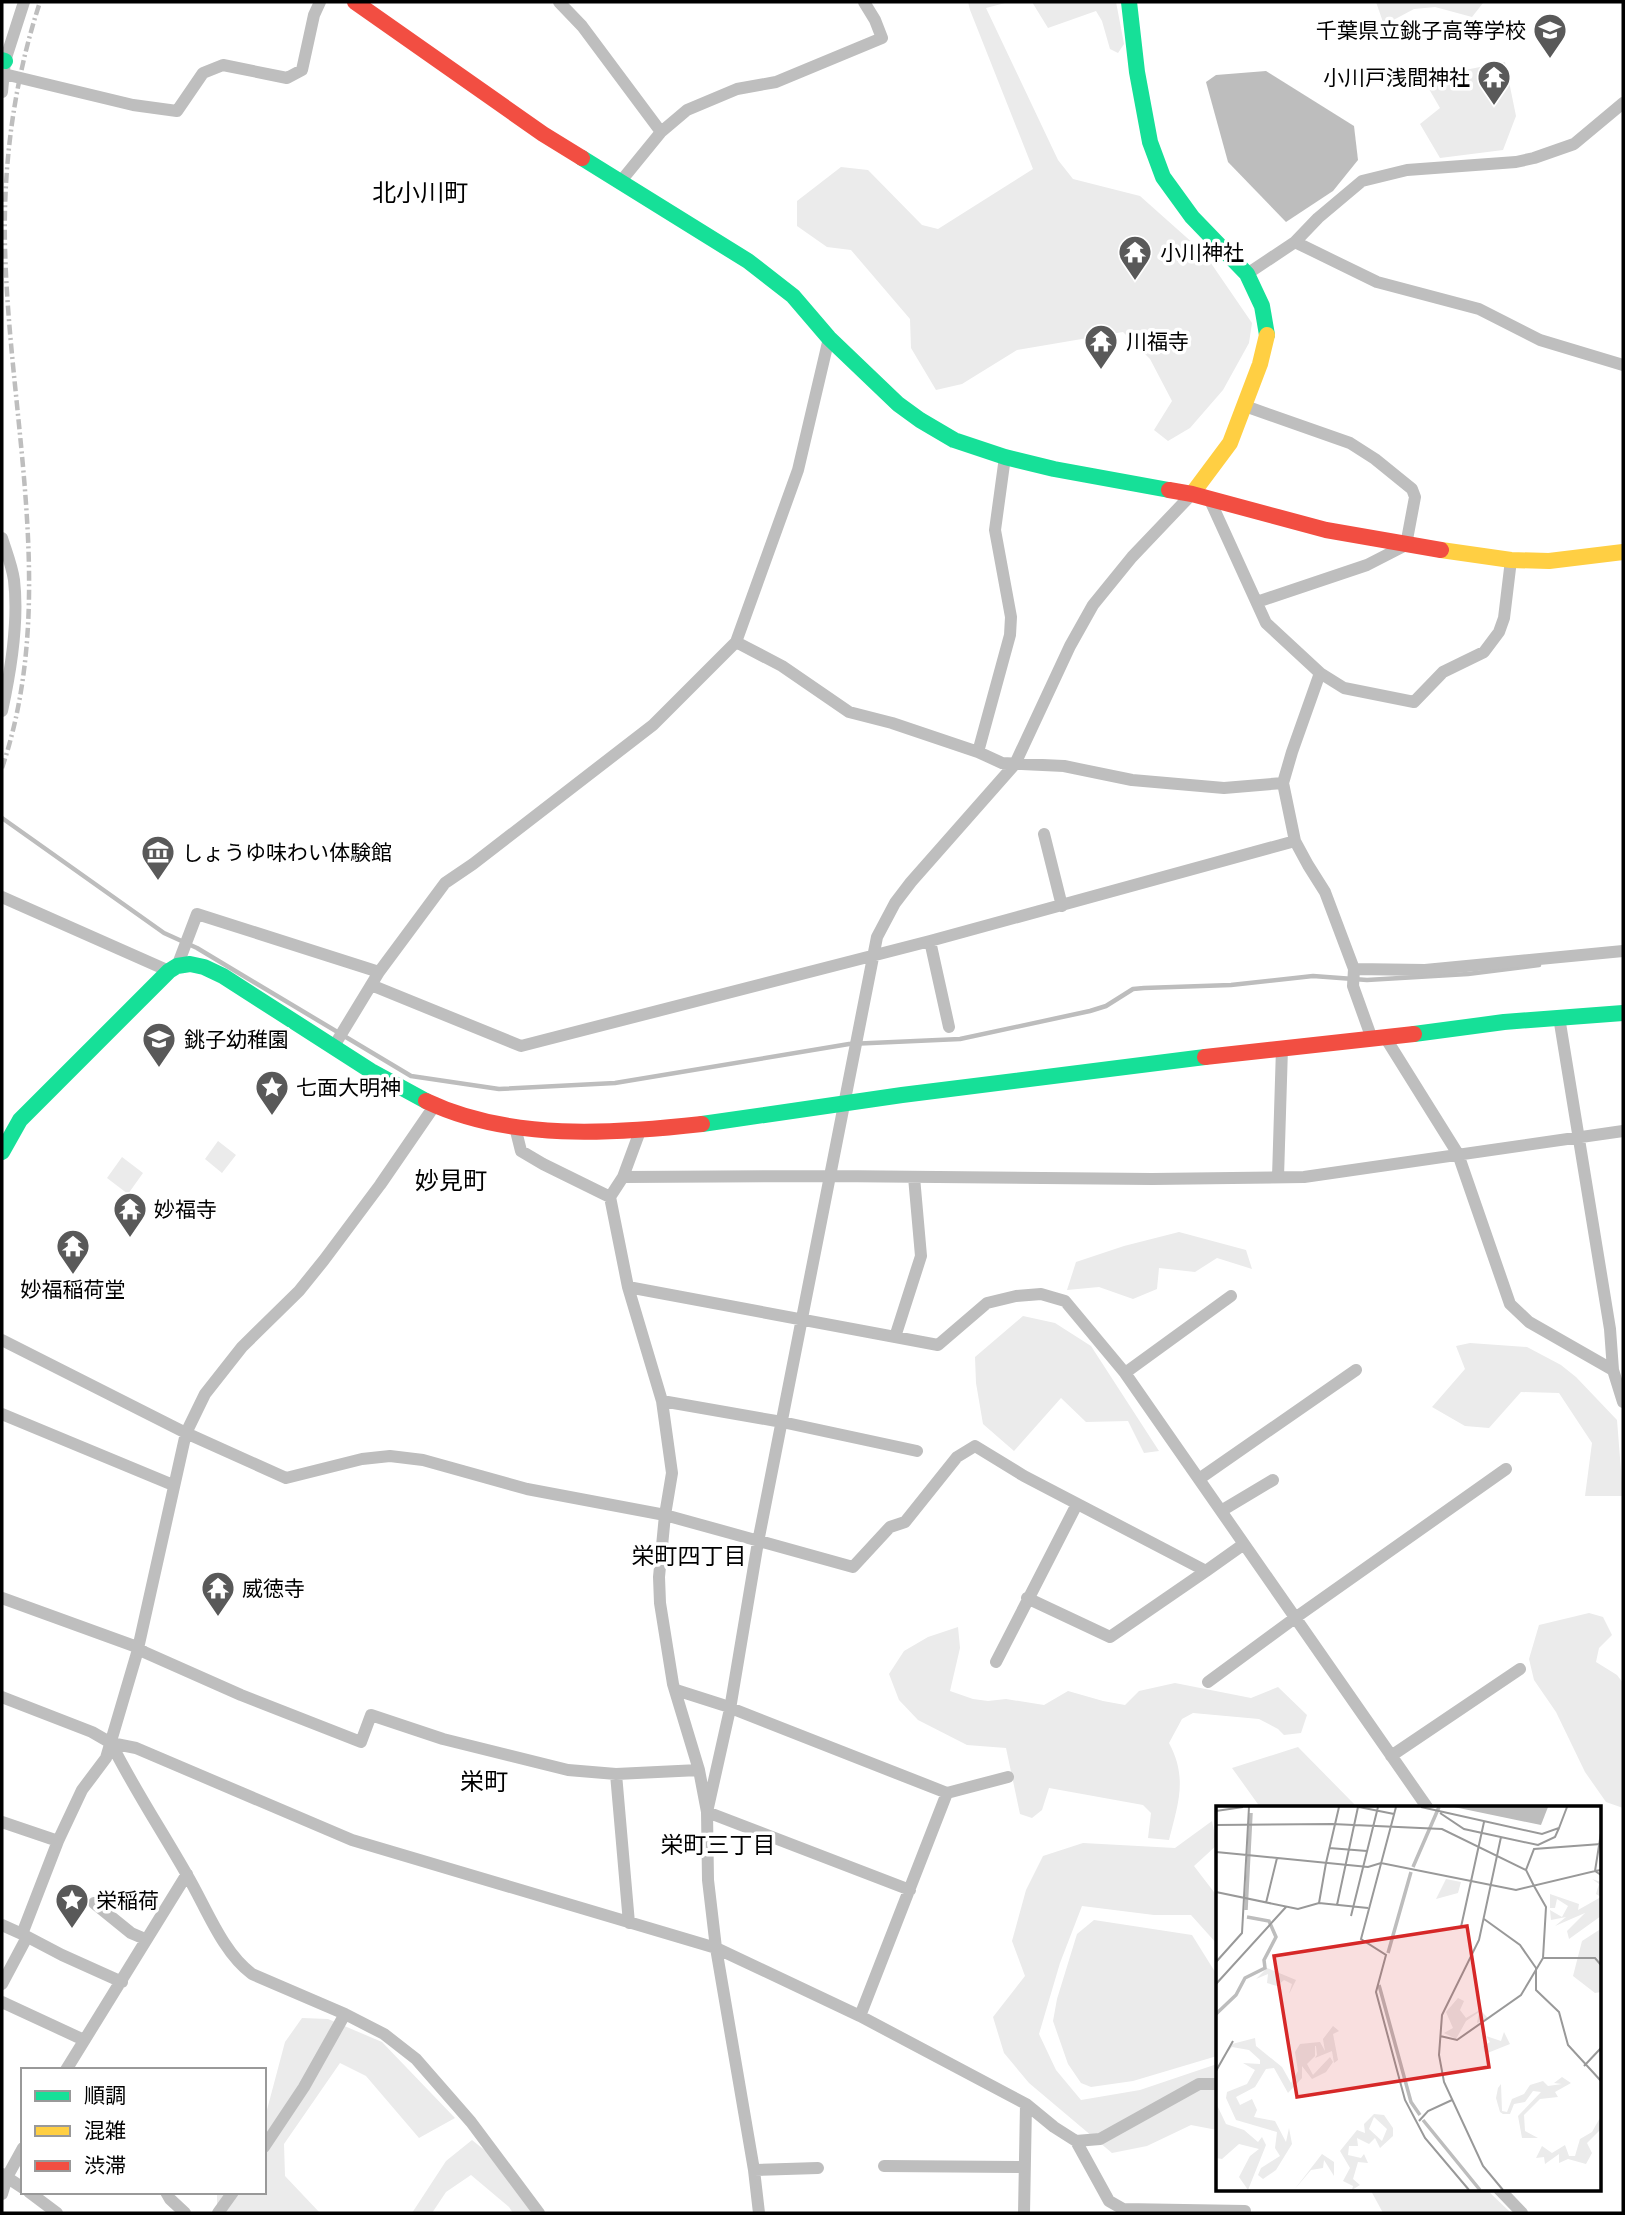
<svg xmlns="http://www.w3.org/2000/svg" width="1625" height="2215" viewBox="0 0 1625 2215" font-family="'IBM Plex Sans','Noto Sans JP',sans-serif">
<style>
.green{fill:#ebebeb}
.water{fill:#bdbdbd}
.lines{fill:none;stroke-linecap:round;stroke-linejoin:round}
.stream{stroke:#bdbdbd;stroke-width:4.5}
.street{stroke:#bebebe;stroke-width:12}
.fast{stroke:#16e098;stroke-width:16}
.slow{stroke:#ffcf43;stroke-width:16}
.jam{stroke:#f24e42;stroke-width:16}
.rail{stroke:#bebebe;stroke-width:4.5;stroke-dasharray:10 3.5 2 3.5;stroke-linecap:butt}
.labels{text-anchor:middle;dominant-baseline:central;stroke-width:7;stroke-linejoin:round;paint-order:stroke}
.poi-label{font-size:21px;fill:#000;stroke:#fff;text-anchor:start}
.neighbourhood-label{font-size:23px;fill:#000;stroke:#fff}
.quarter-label{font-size:24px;fill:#000;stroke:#fff}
.inset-river{fill:none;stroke:#bdbdbd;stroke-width:3.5}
.inset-road{fill:none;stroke:#999;stroke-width:2}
.view{fill:#d62828;fill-opacity:0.15;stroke:#d62828;stroke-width:3.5}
.inset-edge{fill:none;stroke:#000;stroke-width:3.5}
</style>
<rect width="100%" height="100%" fill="#fff"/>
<path class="green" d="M968,2h41l-23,6 72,152 15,19 67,17 64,57 48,70 -3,20 -26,47 -33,38 -22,13 -14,-11 18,-29 -22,-42 -27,-27 -106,18 -55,34 -26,6 -25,-42 -1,-29 -59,-69 -24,-3 -30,-21v-25l44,-34 27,3 54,55 16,4 95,-60 -63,-159z
M1032,2h84l8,42 -6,9 -8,-4 -8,-28 -6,-10 -48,17z
M1376,2h105l2,1 -11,14 -37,-10 -21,2 -30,16z
M1505,62l11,54 -13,34 -63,8 -20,-34 20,-16 -11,-19 26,-17z
M218,1141l18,14 -14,18 -17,-14z
M122,1157l21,16 -15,21 -21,-16z
M1179,1232l67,18 6,19 -35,-11 -22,14 -36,-4 -2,21 -24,10 -34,-12 -32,3 9,-28 48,-16z
M1023,1316l32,7 36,23 68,105 -15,2 -16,-32 -42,1 -25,-24 -47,53 -31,-27 -7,-41 -1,-26z
M1470,1343l57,4 34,18 15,12 41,43 6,76h-38l7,-53 -33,-50 -38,-1 -32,36 -24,-2 -33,-19 33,-38 -9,-23z
M1589,1613l14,4 9,18 -13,13 -3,14 21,13 6,8v125l-17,-6 -21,-30 -29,-60 -22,-32 -5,-21 10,-34z
M958,1627l2,21 -10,43 23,8 15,2 18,-2 38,6 24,-14 35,10 22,4 14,-14 36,-8 76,15 27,-11 29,28 -6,18 -17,2 -6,-6 -19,-10 -66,-6 -11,6 -13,24c19,35 9,61 0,97l-21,-2 3,-25 -8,-8 -94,-17 -7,22 -10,8 -12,-4 -14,-66 -39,-3 -49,-25 -19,-20 -10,-26 15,-23 24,-14z
M1298,1747l59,60h-97l-28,-39z
M1212,1821l5,24 -23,21 23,30v48l-26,-29h-37l-72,-9 -22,57 -21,71 17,36 25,30 59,-10 77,-26v66l-26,-5 -44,21 -35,7 -83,-70 -25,-30 -11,-36 32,-41 -13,-35 14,-51 17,-34 40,-13 92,5z
M1094,1920l98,15 25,40v81l-84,25 -42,6 -10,-4 -13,-19 -15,-43 4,-22 20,-65z
M302,2018l26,1 54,23 73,76 -36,20 -53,-62 -26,-13 -56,81 1,32 35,37h-103v-21h47v-71l21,-79z
M472,2140l15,12 46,61h-20l-4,-6 -38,-32 -25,17 -14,21h-20l34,-52z
M1370,2189h116l25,24h-128z"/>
<path class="water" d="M1266,71l88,55 4,34 -25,31 -47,31 -58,-60 -22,-80 10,-7z"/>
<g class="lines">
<path class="stream" d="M2,818l162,115 33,15 214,128 88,13 116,-6 234,-39 111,-5 130,-28 16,-5 27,-17 11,-1 87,-3 82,-9 54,4 101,-6 71,-9"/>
<path class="street" d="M559,2l23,24 79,106
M4,74l129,31 44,6 26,-38 20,-8 64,13 15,-8 12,-55 6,-13
M2,92l3,-31 19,-59
M621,181l40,-49 26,-22 50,-21 39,-7 106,-44 -7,-18 -11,-18
M1295,242l82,40 102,27 61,31 83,25
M1247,274l48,-32 23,-24 44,-37 45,-11 109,-8 18,-4 40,-14 49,-41
M1245,406l105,37 25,16 37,30 3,8 -9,48 -39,20 -110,37
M1209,498l57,125 54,50 -28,79 -9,31 12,58 13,24 17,27 29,77 -1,17 19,53
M2,538c4,13 10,28 12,42 5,42 -3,90 -12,131
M736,642l46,24 67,46 43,11 86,29 24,11 62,3 68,14 92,8 59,-5
M1320,673l24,15 70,14 29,-30 41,-20 15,-20 5,-14 7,-58
M978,752l32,-117 1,-18 -16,-87 10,-73
M1044,834l18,72
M2,897l167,74
M930,941l19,86
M178,964l19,-50 182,58
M1354,969l71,1 198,-19
M371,985l150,61 409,-105 365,-100
M1559,1017l51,312 3,41 10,32
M1385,1037l73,117 52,150 19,18 84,48
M334,1046l45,-74 66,-89 28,-19 180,-139 83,-83 62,-172 31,-132
M515,1127l6,24 22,13 67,33 18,90 34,114 10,72 -7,42 -6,62 1,26 13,81 26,86 8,42 1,68 8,68 38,222 5,43
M623,1177l208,-1 321,3 152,-2 319,-46
M1278,1177l4,-129
M610,1197l13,-20 17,-46
M628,1287l310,58 49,-42 29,-7 25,-2 24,7 60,72 302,434
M895,1337l26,-81 -7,-79
M2,1340l184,93 100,45 76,-19 28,-3 33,4 104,29 138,26 188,52 37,-40 15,-5 52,-65 18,-11 49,30 182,95 38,-27
M1125,1373l106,-77
M662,1401l120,21 135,29
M2,1414l171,71
M1199,1479l157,-109
M1221,1511l52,-31
M2,1598l135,49 7,5 97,43 120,47 10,-27 72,24 125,31 48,4 83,-4
M1027,1598l83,39 96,-66
M996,1662l81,-158
M1208,1682l87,-64 211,-149
M676,1690l47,15 224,88 61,-16
M2,1697l90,35 19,11 25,5 216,92 364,108 144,68 166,88 28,23 22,14 24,-2 99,-55h18
M111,1743c23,46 51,88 76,132 19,32 35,77 65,99l93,40 39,20 32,25 55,63 68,91
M1391,1756l129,-87
M616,1774l13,149
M707,1812l23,-103 28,-167 119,-605 18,-34 16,-21 104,-118 55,-118 23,-41 39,-48 60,-63
M707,1812l203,78
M2,1822l56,19
M94,1903l37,30 14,6
M2,1925l20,9 40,21 60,27
M22,1934l36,-93 24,-51 24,-32 31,-105 49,-220 19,-39 37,-47 57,-56 25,-31 56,-75 55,-80
M2,1984l25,-47
M2,2002l82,38
M860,2016l87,-223
M66,2070l121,-196
M1076,2141l33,60 14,8 122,2
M264,2147l40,-60 41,-73
M884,2166l140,1
M754,2170l64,-2
M2,2174l21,14
M1499,2189l23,24
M29,2192l28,21
M166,2192l4,7 15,14
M2,2194l5,-17 16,-29
M218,2213l15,-21
M1024,2213l2,-109"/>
<path class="fast" d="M1129,2l8,70 13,70 13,35 29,40 55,57 15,32 5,29
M2,60l3,1
M582,158l166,103 45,35 36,42 69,66 22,16 34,20 51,17 49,12 115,21
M1414,1034l90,-12 119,-9
M702,1124l200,-29 303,-38
M2,1152l18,-32 149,-149 8,-5 13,-2 14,3 19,9 148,95 55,30"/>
<path class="slow" d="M1192,494l38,-51 30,-79 7,-29
M1441,550l70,10 38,1 74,-9"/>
<path class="jam" d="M355,2l188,132 39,24
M1169,490l23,4 134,36 115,20
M1205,1057l209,-23
M426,1101c84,40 186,33 276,23"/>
<path class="rail" d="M2,768c57,-169 7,-348 3,-521 -2,-83 9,-166 35,-245"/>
</g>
<defs>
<symbol id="school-pin" viewBox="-11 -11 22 30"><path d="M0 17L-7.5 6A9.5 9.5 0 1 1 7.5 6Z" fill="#595959" stroke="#fff"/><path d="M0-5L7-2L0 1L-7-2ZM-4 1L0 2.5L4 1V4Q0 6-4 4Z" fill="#fff"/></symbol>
<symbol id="temple-pin" viewBox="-11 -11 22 30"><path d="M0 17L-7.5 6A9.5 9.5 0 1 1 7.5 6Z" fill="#595959" stroke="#fff"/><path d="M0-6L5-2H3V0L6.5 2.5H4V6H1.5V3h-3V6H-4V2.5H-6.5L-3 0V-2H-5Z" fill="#fff"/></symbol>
<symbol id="museum-pin" viewBox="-11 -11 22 30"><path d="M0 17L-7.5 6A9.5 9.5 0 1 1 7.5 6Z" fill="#595959" stroke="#fff"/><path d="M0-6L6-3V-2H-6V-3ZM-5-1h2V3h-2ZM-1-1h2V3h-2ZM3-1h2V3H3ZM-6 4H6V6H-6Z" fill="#fff"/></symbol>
<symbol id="sight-pin" viewBox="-11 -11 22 30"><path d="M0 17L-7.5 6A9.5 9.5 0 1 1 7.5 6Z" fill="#595959" stroke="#fff"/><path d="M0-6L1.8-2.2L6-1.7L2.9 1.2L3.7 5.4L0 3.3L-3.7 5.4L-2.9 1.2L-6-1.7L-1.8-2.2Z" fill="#fff"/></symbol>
</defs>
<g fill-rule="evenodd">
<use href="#school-pin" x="1531" y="11" width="38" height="52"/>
<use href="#temple-pin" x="1475" y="58" width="38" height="52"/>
<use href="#temple-pin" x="1116" y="233" width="38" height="52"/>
<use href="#temple-pin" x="1082" y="322" width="38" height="52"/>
<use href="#museum-pin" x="139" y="833" width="38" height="52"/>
<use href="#school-pin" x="140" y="1020" width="38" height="52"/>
<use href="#sight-pin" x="253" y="1068" width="38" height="52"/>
<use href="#temple-pin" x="111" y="1190" width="38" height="52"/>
<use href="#temple-pin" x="54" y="1227" width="38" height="52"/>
<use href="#temple-pin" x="199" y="1569" width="38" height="52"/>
<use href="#sight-pin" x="53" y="1881" width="38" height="52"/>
</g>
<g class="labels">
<g class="poi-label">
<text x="1526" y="30" text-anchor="end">千葉県立銚子高等学校</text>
<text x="1470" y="77" text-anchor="end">小川戸浅間神社</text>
<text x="1160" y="252">小川神社</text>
<text x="1126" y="341">川福寺</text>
<text x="182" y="852">しょうゆ味わい体験館</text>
<text x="184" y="1039">銚子幼稚園</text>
<text x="296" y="1087">七面大明神</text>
<text x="154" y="1209">妙福寺</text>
<text x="73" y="1289" text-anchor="middle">妙福稲荷堂</text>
<text x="242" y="1588">威徳寺</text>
<text x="96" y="1900">栄稲荷</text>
</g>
<g class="neighbourhood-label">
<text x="689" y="1555">栄町四丁目</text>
<text x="718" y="1844">栄町三丁目</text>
</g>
<g class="quarter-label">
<text x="420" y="192">北小川町</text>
<text x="451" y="1180">妙見町</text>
<text x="484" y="1781">栄町</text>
</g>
</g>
<g transform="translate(1216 1806)">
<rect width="385" height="385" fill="#fff"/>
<path d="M230,73l15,3 -3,11 -22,6zM376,73l9,3v34l-32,23 -2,-8 18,-18 -30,13 11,-9 -15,3 -1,-10 12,7 6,-11 -11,-7 -2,9h-5v-14l29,10 -1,6 23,-13 -5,-3 3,-10zM383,124l2,62 -6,1 -22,-17 9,-35zM51,162l29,12 -7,14 3,-10 -8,-4 -7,6 -10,-3 1,-9 -12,5zM242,192l6,3 -4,9 6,8 14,-8 8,8 -11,5 2,-11 -13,9 -10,18 -12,-6 9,-5 -7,-16zM117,220l6,5 -6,3 5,26 -4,3 -2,-12 -17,7 2,-3 -1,-9h-1v10l-8,8 6,11 17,-18 3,5 -7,10 -14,7 -10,-13v12l-14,15 -14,-25 -8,1 -11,18 -19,10 4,8 12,-6 5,11 -3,7 21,4 11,21 3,-14 3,16 -16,26 -13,9 -5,-4 3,-7 19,-12 -5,-8 2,-16 -41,-12 -10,-22 1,-6 20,-8 8,-14 -12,-7 17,1v-4l-11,-10 -17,-3 -12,14 12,-17 23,-6 1,8 26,21 9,16 7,-12 -3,-19 5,-8 20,-2 5,9 -2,-12zM288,226l6,12 -25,10 -2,-8 7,-4 -4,-6 15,5zM346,271l9,6 -16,9 3,5 -18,2 -16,16 1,16 13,7h-16l-4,-22 23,-24 -8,-1 -8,11 -11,2 -4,10h-7l-3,-2 -4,-14 2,-10 3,-4 1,27 5,1 5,-13 12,-5 6,-9 13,-4 5,5 14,-2 -8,-1zM0,297l10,21 18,6 14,12 4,-5 4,8 -18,45 -9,-13 11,-21 9,-7 -20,-5 -17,15 -6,-1zM158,308l10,1 9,13v8l-13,12 -5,-10 -6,6 -12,-6 1,8h-9l-1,9 13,3 3,-4 4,9 -10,-1 -5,17 7,6 -8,5 1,-4 -10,-5 7,-13 -10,-17 17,-21 8,3 -1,-9zM158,311l13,12 -5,12 -13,-12zM385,310v13l-14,14 5,10 -6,11 -18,-5 -9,4v-9l-14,10 -1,-7 -8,1 6,-12 10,7 13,-8 4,11h6l5,-17 12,-7zM106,348l12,8v14l-10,-16 -1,8 -12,2 -17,20z" fill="#ebebeb" fill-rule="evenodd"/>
<path d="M238,1h94l-7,18z" fill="#bdbdbd"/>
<path class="inset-river" d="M197,61l26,-60M30,104l5,-97M172,147l23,-81M163,179l32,117 9,13M0,208l20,-19 9,-17 20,-10 -1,-8 12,-23 -7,-16 -22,-4M207,314l57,70"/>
<path class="inset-road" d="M143,1l35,7M180,1l-35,132 25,16 -10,37 29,108 20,38 44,52M205,1l121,27 17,-6 8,-21M0,5l27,-4M224,7l24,16 74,16 17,-8 4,-9M0,19l116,-1 110,5 84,41M385,27l-6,38 6,-1M285,31l-22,103 -37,75 -3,40 5,27 39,84 20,24M113,42l38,3M0,46l31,3M31,49l121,12 13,-4 135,27 79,-19 6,4M110,57l13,-56M318,80l-8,-16 8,-21 67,-5M0,86l82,17 21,-6 49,5M50,97l11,-45M103,97l7,-40M121,99l21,-98M135,110l27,-109M268,113l36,26 16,23v22l23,22 9,33 33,36M245,121l23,-105M327,152h52l6,7M0,156l26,-29 7,-126M0,178l70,-77M224,230l17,4 64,-45 22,-37 3,-51 -12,-21M368,260l17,-18M0,265l17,-30M203,315l9,-10 24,-11"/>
<path class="view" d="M251,120l22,141 -192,30 -23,-141z"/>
<rect width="385" height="385" class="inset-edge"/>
</g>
<rect width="1625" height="2215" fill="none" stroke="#000000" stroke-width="7"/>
<rect x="21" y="2068" width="245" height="126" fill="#ffffff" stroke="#999999" stroke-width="2"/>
<rect x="35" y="2091" width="35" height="10" fill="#16e098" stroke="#999999" stroke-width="2"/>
<text x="84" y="2103" font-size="21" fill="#000000">順調</text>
<rect x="35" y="2126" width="35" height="10" fill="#ffcf43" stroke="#999999" stroke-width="2"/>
<text x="84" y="2138" font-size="21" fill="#000000">混雑</text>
<rect x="35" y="2161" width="35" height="10" fill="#f24e42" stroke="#999999" stroke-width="2"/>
<text x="84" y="2173" font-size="21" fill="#000000">渋滞</text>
</svg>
